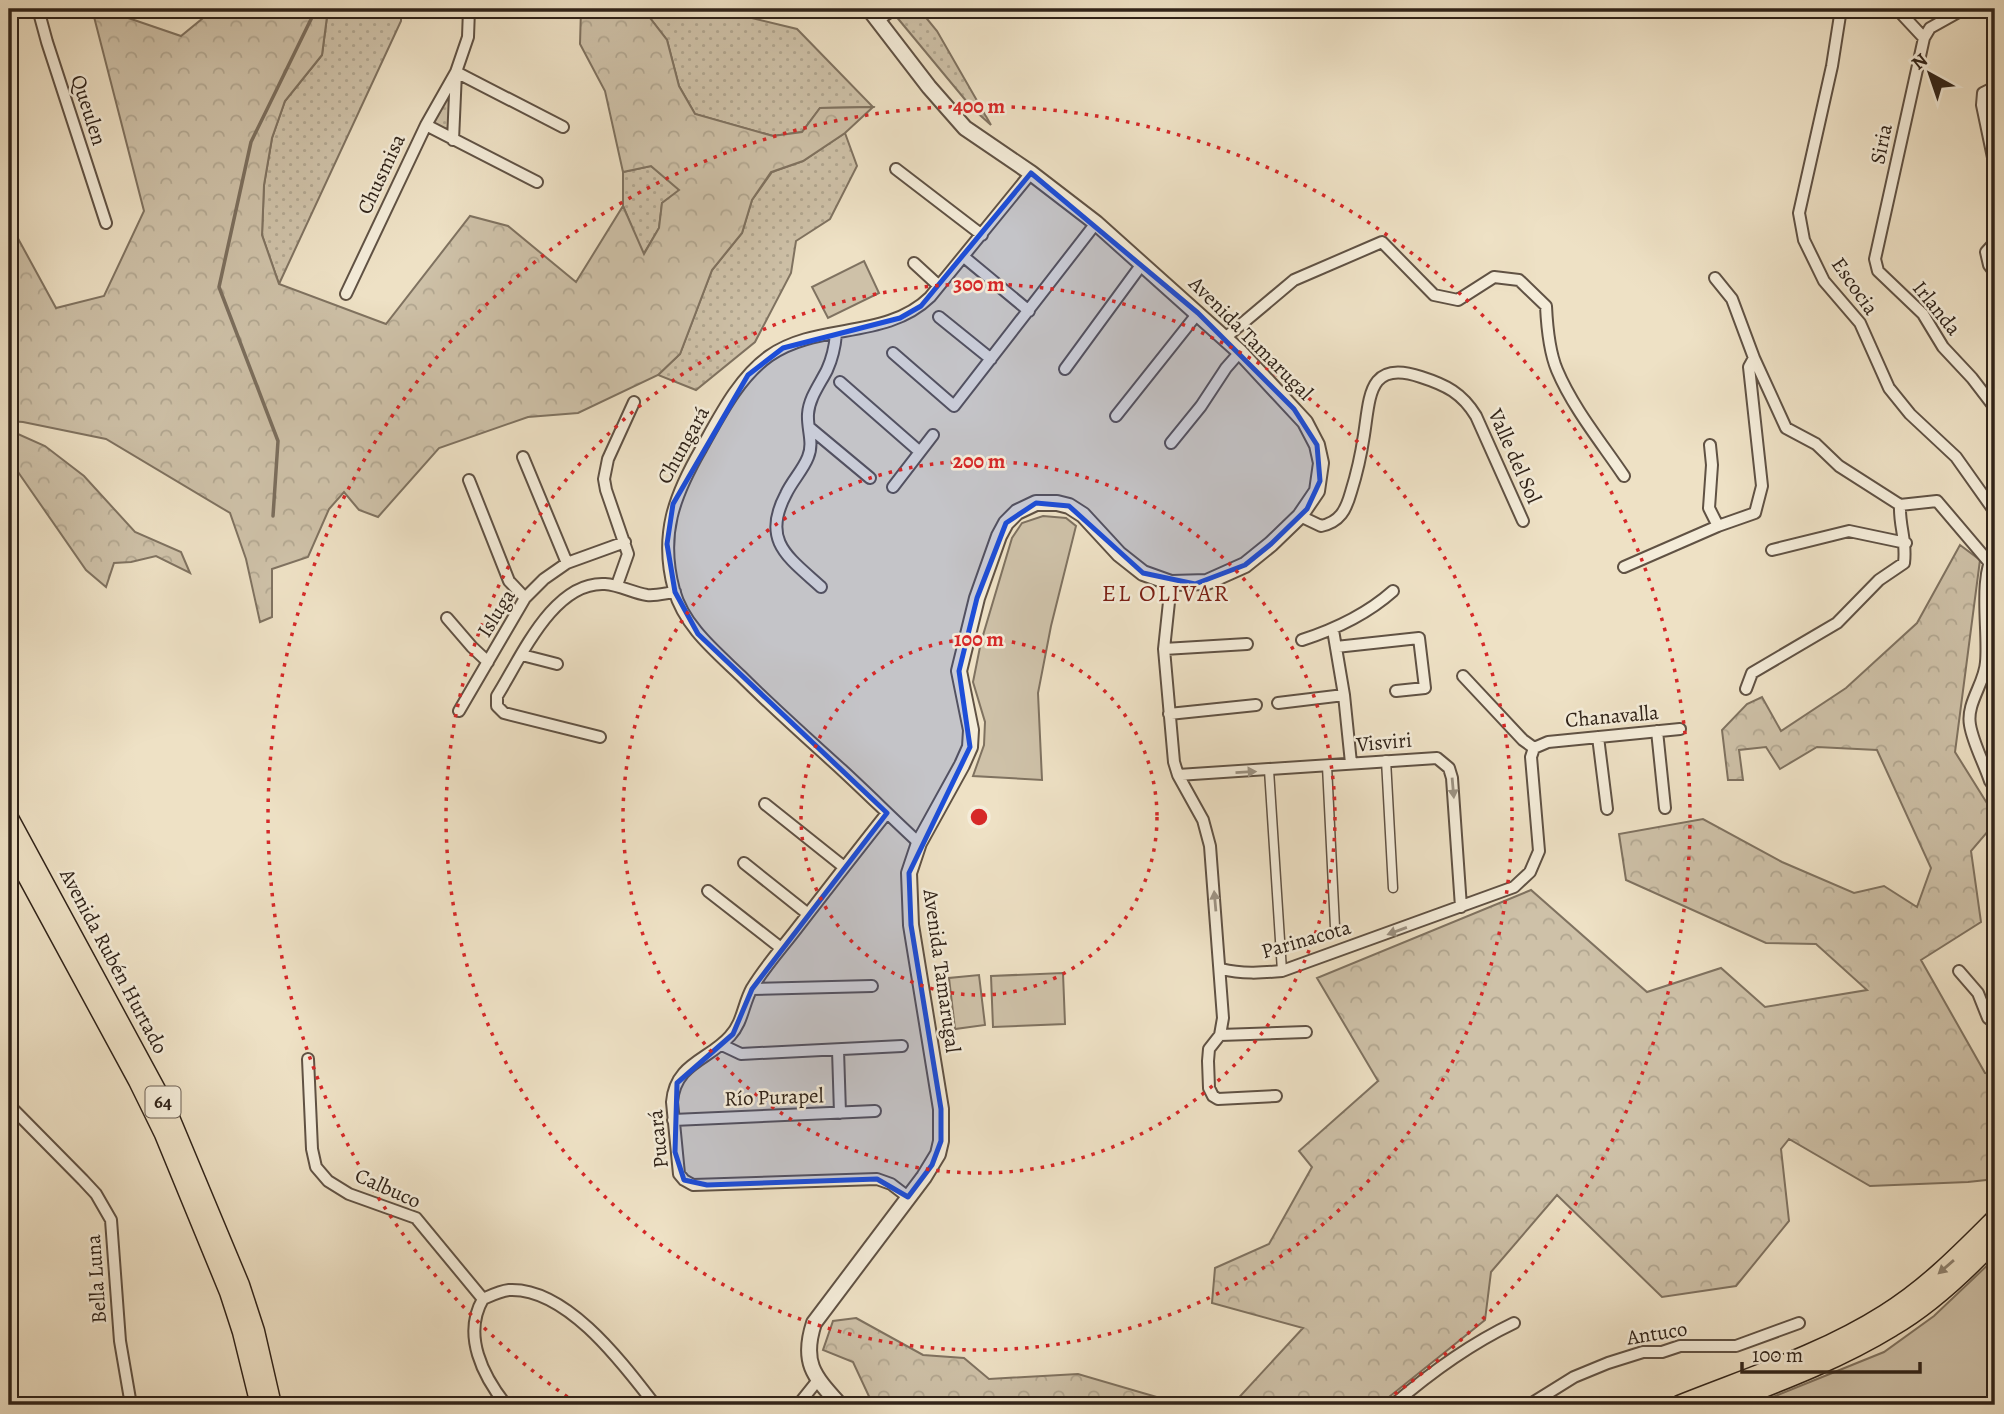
<svg xmlns="http://www.w3.org/2000/svg" width="2004" height="1414" viewBox="0 0 2004 1414" font-family="Alegreya,serif">
<style>
.grass{fill:url(#grass-dots);stroke:#7f7260;stroke-width:2}
.forest{fill:url(#forest-crowns);stroke:#7f7260;stroke-width:2}
.green{fill:#cec1a8;stroke:#7f7260;stroke-width:2}
.lines{fill:none;stroke-linecap:round;stroke-linejoin:round}
.stream{stroke:#7b6e5d;stroke-width:3.5}
.pedestrian-casing{stroke:#605244;stroke-width:11}
.minor-casing{stroke:#605244;stroke-width:14}
.tertiary-casing{stroke:#605244;stroke-width:18}
.primary-casing{stroke:#302319;stroke-width:21}
.trunk-casing{stroke:#302319;stroke-width:21}
.pedestrian{stroke:#f4ecd9;stroke-width:8}
.minor{stroke:#f4ecd9;stroke-width:10}
.tertiary{stroke:#f4ecd9;stroke-width:14}
.primary{stroke:#eee1c5;stroke-width:18}
.trunk{stroke:#eee1c5;stroke-width:18}
.oneway{fill:#9c9283}
.oneway2{fill:#8f826f}
.marked{fill:#1d4ed8;fill-opacity:0.2;stroke:#1d4ed8;stroke-width:5;stroke-linejoin:round}
.ring{fill:none;stroke:#d62828;stroke-width:3.5;stroke-dasharray:3.5 7}
.labels{text-anchor:middle;dominant-baseline:central;stroke-width:5;stroke-linejoin:round;paint-order:stroke}
.shield{fill:#f4ecd9;stroke:#6b5f53;stroke-width:2}
.shield-label{font-size:19px;font-weight:bold;fill:#302319}
.street-label{font-size:21px;fill:#302319;stroke:#f4ecd9}
.quarter-label{font-size:24px;letter-spacing:2px;fill:#7a1f14;stroke:#f4ecd9}
.centre{fill:#d62828;stroke:#f4ecd9;stroke-width:3.5}
.ring-label{font-size:21px;text-anchor:middle;font-weight:bold;fill:#d62828;stroke:#f4ecd9;stroke-width:5;stroke-linejoin:round;paint-order:stroke}
</style>
<defs>
<pattern id="grass-dots" width="8" height="8" patternUnits="userSpaceOnUse" patternTransform="scale(1.75)"><rect width="8" height="8" fill="#cec1a8"/><path d="M2 2h.1M6 6h.1" fill="none" stroke="#b1a690" stroke-width="1.8" stroke-linecap="round"/></pattern>
<pattern id="forest-crowns" width="20" height="18" patternUnits="userSpaceOnUse" patternTransform="scale(1.75)"><rect width="20" height="18" fill="#cec1a8"/><path d="M2 6a3 3 0 1 1 6 0M12 15a3 3 0 1 1 6 0" fill="none" stroke="#b1a690"/></pattern>
</defs>
<rect width="100%" height="100%" fill="#eee1c5"/>
<filter id="stains"><feTurbulence type="fractalNoise" baseFrequency=".00286" numOctaves="4"/><feColorMatrix values="0 0 0 0 .2 0 0 0 0 .09 0 0 0 0 .02 0 0 0 .5 -.17"/></filter>
<radialGradient id="worn" r=".72"><stop offset=".6" stop-color="#630" stop-opacity="0"/><stop offset="1" stop-color="#630" stop-opacity=".3"/></radialGradient>
<path class="grass" d="M328,9h73v12l-122,263 -17,-49 2,-50 8,-47 13,-37 37,-46z
M643,9h72l82,20 76,78 -53,1 -18,24 -29,4 -78,-22 -16,-28 -12,-46z
M902,9h17l18,22 54,94 -19,-17 -77,-93z
M455,82l-6,52 -19,-11z
M845,133l12,33 -27,53 -34,22 -5,32 -36,69 -59,48 -38,-15 22,-21 32,-84 30,-37 10,-33 20,-28 31,-11z
M651,166l29,24 -18,13 -3,25 -16,27 -20,-49v-34z"/>
<path class="forest" d="M92,9h10l79,27 33,-27h114l-6,46 -37,46 -13,37 -8,47 -2,50 17,49 107,40 84,-108 38,10 68,56 47,-76 21,48 15,-26 3,-25 17,-13 -28,-24 -28,6 -18,-81 -25,-47 1,-35h62l24,31 12,46 16,28 78,22 29,-4 18,-24 53,-1 -28,26 -42,28 -32,11 -19,28 -10,33 -30,37 -32,84 -22,21 -80,38 -50,4 -89,31 -61,69 -19,-7 -15,-18 -15,17 -21,48 -36,12v48l-12,5 -14,-63 -16,-46 -124,-74 -83,-17 -14,-1v-199l47,86 48,-12 40,-85z
M9,430l36,16 39,30 51,56 46,20 9,21 -34,-17 -25,6 -17,1 -8,24 -20,-17 -77,-111z
M1960,545l20,15 -25,192 40,64v7l-24,28 10,71 -60,38 64,113 10,1v105l-27,3 -98,4 -81,-47 -8,10 8,72 -53,65 -74,11 -105,-102 -66,77 -6,48 -106,85h-147l71,-77 -91,-25 3,-35 54,-24 43,-77 -13,-16 79,-70 -61,-103 214,-88 116,102 74,-24 44,39 102,-17 -51,-46 -50,-1 -140,-63 -7,-46 84,-15 79,43 72,31 30,-7 33,21 14,-39 -54,-118 -60,-3 -37,22 -14,-22 -27,3 4,30h-15l-6,-50 25,-26 15,-7 19,34 65,-43 71,-65z
M856,1318l67,37 41,3 25,21 89,-5 106,31h-311l-20,-43 -30,-12 10,-29z"/>
<path class="green" d="M864,261l15,32 -51,25 -16,-31z
M1043,516l23,2 10,8 -25,100 -13,67 4,87 -69,-4 11,-31 1,-23 -12,-40 8,-40 31,-104 10,-15z
M1063,973l2,51 -72,3 -2,-51z
M979,975l6,50 -30,4 -6,-51z
M1995,1258v147h-242l131,-53 50,-36z"/>
<g class="lines">
<path class="stream" d="M273,516l5,-75 -59,-154 32,-145 65,-133"/>
<defs>
<path id="pedestrian" d="M1386,760l7,128
M1327,766l8,161
M1269,770l13,201"/>
<path id="minor" d="M38,9l9,33 59,181
M1841,9l-9,57 -33,147 5,27 20,41 36,42 29,65 21,26 46,43 39,55
M1897,9l27,29
M1964,9l-34,19 -6,10 -49,221 3,12 45,43 20,33 29,31 23,30
M877,21l17,-12
M1995,87l-12,6 -1,12 13,62
M426,125l111,57
M453,140l3,-68 107,55
M896,169l86,66
M1995,242l-9,10 3,13 6,8
M964,257l65,54
M914,263l25,23
M1715,278l17,21 22,59
M346,294l80,-169 30,-53 12,-35 1,-28
M939,317l52,42
M1225,338l69,-58 88,-38 52,53 24,5 36,-23 25,3 27,26c1,21 3,45 11,64 16,38 44,72 67,106
M893,353l61,53 142,-183
M1065,369l77,-105
M840,382l80,70
M1116,416l82,-103
M810,428l60,50
M1171,443l30,-37 25,-38 14,-16
M1710,445l2,20 -3,43 9,18
M523,457l44,106
M469,480l40,101 16,17
M893,487l40,-52
M1900,505l37,-4 51,60
M1300,516l21,10c19,-4 25,-16 30,-34 6,-19 10,-37 13,-57 6,-38 4,-76 57,-58 25,8 41,16 55,39l47,105
M1772,550l77,-19 57,12
M1995,551c-17,25 -6,80 -9,111 -1,21 -20,41 -16,63 3,18 14,38 20,56l5,7
M1624,567l94,-41 37,-13 7,-27 -13,-119 5,-9 32,70 30,16 23,22 61,39c-1,22 7,35 4,58l-25,17 -42,43 -85,50 -6,16
M1171,583l-7,66 10,113 4,13 25,45 7,26 13,172 -3,17 -11,14 -1,12 1,27 4,8 5,3 58,-3
M617,585l11,-31 -22,-64 -2,-11 4,-20 26,-57
M821,587c-33,-30 -60,-46 -35,-93 6,-13 17,-24 22,-37 6,-14 -1,-28 0,-43 1,-16 12,-30 19,-44 5,-11 8,-24 9,-36
M447,618l25,29 16,15
M1333,630l11,65 7,68
M1302,640c34,-11 64,-25 91,-49
M1336,647l83,-9 6,50 -29,3
M1164,649l83,-5
M522,655l35,9
M1463,676l60,64 11,8
M1278,703l66,-8
M459,711l66,-113 19,-19 23,-16 58,-21
M1169,714l87,-9
M1657,731l8,77
M600,737l-96,-24 -7,-7v-10c24,-38 56,-115 108,-112 15,1 28,9 42,11 9,1 19,-2 28,-3
M1598,737l9,72
M1178,775l259,-17 12,10 3,10 9,129
M765,804l79,63
M887,813c-31,39 -62,79 -93,119 -14,18 -30,36 -42,56 -9,16 -9,34 -22,48 -21,24 -55,27 -58,66l7,72 5,6 9,5 184,-6 14,5 17,13
M919,843c-26,-24 -51,-49 -77,-73 -34,-31 -68,-61 -101,-94 -26,-25 -57,-50 -67,-86 -15,-55 0,-94 27,-141 18,-32 37,-71 68,-93 48,-34 117,-16 161,-59l101,-124
M744,863l64,51
M708,891l73,57
M1221,969c21,5 40,4 61,2l232,-84 16,-15 9,-21 -8,-94 3,-9 14,-6 132,-13
M1959,971l19,22 10,25 7,5
M752,989l120,-3
M1220,1035l86,-3
M722,1045l19,9 161,-8
M838,1050l2,63
M308,1059l4,90 4,18 12,14 21,13 67,24 67,81
M9,1105l74,75 13,14 15,26 9,121 11,64
M673,1120l202,-9
M506,1405c-23,-29 -44,-70 -23,-106 9,-4 17,-8 26,-9 58,-3 115,75 146,115
M798,1405l20,-25
M1393,1405c37,-32 77,-61 121,-82
M1529,1405l45,-28 34,-14 35,-11h19l18,-6h56l63,-23"/>
<path id="tertiary" d="M840,1405c-26,-29 -39,-42 -26,-82l110,-146 14,-23 3,-13v-32l-30,-184 -2,-52 10,-30 43,-78 8,-18 1,-17 -12,-59 18,-73 22,-62 7,-13 11,-11 19,-9h21l12,3 14,9 36,39 24,19 28,10 36,-1 38,-17 26,-21 29,-28 17,-25 4,-28 -4,-18 -12,-23 -65,-70 -144,-129 -65,-50 -66,-45 -36,-41 -60,-78"/>
<path id="primary" d="M1679,1405c70,-28 143,-51 206,-91 42,-26 76,-61 110,-95
M1720,1405c59,-23 118,-45 172,-78 38,-22 73,-55 103,-87"/>
<path id="trunk" d="M9,818l157,290 74,177 15,46 17,74
M9,843l129,238 26,53 65,158 13,40 18,73"/>
</defs>
<use href="#pedestrian" class="pedestrian-casing"/>
<use href="#minor" class="minor-casing"/>
<use href="#tertiary" class="tertiary-casing"/>
<use href="#primary" class="primary-casing"/>
<use href="#trunk" class="trunk-casing"/>
<use href="#pedestrian" class="pedestrian"/>
<use href="#minor" class="minor"/>
<use href="#tertiary" class="tertiary"/>
<use href="#primary" class="primary"/>
<use href="#trunk" class="trunk"/>
</g>
<defs><path id="oneway-solid" d="M-6-.8H1V-3.2L6.5 0L1 3.2V.8H-6Z" transform="scale(1.75)"/></defs>
<g class="oneway">
<use href="#oneway-solid" transform="translate(1246 772) rotate(-3)"/>
<use href="#oneway-solid" transform="translate(1453 788) rotate(85)"/>
<use href="#oneway-solid" transform="translate(1215 901) rotate(-95)"/>
<use href="#oneway-solid" transform="translate(1397 931) rotate(160)"/>
</g>
<use class="oneway2" href="#oneway-solid" transform="translate(1946 1267) rotate(139)"/>
<path class="marked" d="M1031,173l167,140 96,96 23,36 3,36 -13,28 -36,35 -26,21 -50,19 -52,-11 -74,-67 -33,-3 -30,20 -29,75 -18,73 11,76 -61,126 2,52 30,184v32l-9,24 -24,32 -31,-18 -170,6 -23,-5 -9,-28 2,-69 56,-49 19,-45 135,-176 -189,-179 -23,-42 -8,-48 6,-40 75,-129 35,-27 117,-30 21,-12z"/>
<g class="ring">
<circle cx="979" cy="817" r="178"/>
<circle cx="979" cy="817" r="356"/>
<circle cx="979" cy="817" r="533"/>
<path d="M576 1403A711 711 0 1 1 1382 1403"/>
</g>
<g class="labels">
<rect class="shield" x="145.5" y="1086.5" width="35" height="31" rx="5"/>
<g class="shield-label">
<text x="163" y="1102">64</text>
</g>
<g class="street-label">
<text transform="translate(89 110) rotate(72)">Queulen</text>
<text transform="translate(1881 144) rotate(-78)">Siria</text>
<text transform="translate(381 174) rotate(-65)">Chusmisa</text>
<text transform="translate(1855 286) rotate(55)">Escocia</text>
<text transform="translate(1937 308) rotate(51)">Irlanda</text>
<text transform="translate(1251 338) rotate(45)">Avenida Tamarugal</text>
<text transform="translate(683 445) rotate(-61)">Chungará</text>
<text transform="translate(1515 456) rotate(66)">Valle del Sol</text>
<text transform="translate(496 613) rotate(-58)">Isluga</text>
<text transform="translate(1612 716) rotate(-5)">Chanavalla</text>
<text transform="translate(1384 742) rotate(-5)">Visviri</text>
<text transform="translate(1306 939) rotate(-16)">Parinacota</text>
<text transform="translate(114 961) rotate(62)">Avenida Rubén Hurtado</text>
<text transform="translate(942 971) rotate(82)">Avenida Tamarugal</text>
<text transform="translate(774 1097) rotate(-2)">Río Purapel</text>
<text transform="translate(658 1139) rotate(-96)">Pucará</text>
<text transform="translate(388 1188) rotate(24)">Calbuco</text>
<text transform="translate(96 1279) rotate(-94)">Bella Luna</text>
<text transform="translate(1657 1333) rotate(-9)">Antuco</text>
</g>
<g class="quarter-label">
<text x="1166" y="593">EL OLIVAR</text>
</g>
</g>
<circle cx="979" cy="817" r="10" class="centre"/>
<g class="ring-label">
<text x="979" y="113">400 m</text>
<text x="979" y="291">300 m</text>
<text x="979" y="468">200 m</text>
<text x="979" y="646">100 m</text>
</g>
<rect width="2004" height="1414" fill="none" stroke="#eee1c5" stroke-width="35"/>
<rect x="10" y="10" width="1983" height="1393" fill="none" stroke="#302319" stroke-width="3.5"/>
<rect x="18" y="18" width="1969" height="1379" fill="none" stroke="#302319" stroke-width="2"/>
<g transform="translate(1930 74) rotate(320)" stroke="#f4ecd9" stroke-width="5" paint-order="stroke">
<path d="M0-5L12 26L0 18L-12 26Z" fill="#302319"/>
<text y="-10" font-size="19" font-weight="bold" text-anchor="middle" fill="#302319">N</text>
</g>
<path d="M1742 1362v10h178v-10" fill="none" stroke="#302319" stroke-width="3.5"/>
<text x="1752" y="1362" font-size="21" fill="#302319" stroke="#f4ecd9" stroke-width="5" paint-order="stroke">100 m</text>
<rect width="100%" height="100%" filter="url(#stains)"/>
<rect width="100%" height="100%" fill="url(#worn)"/>
</svg>
